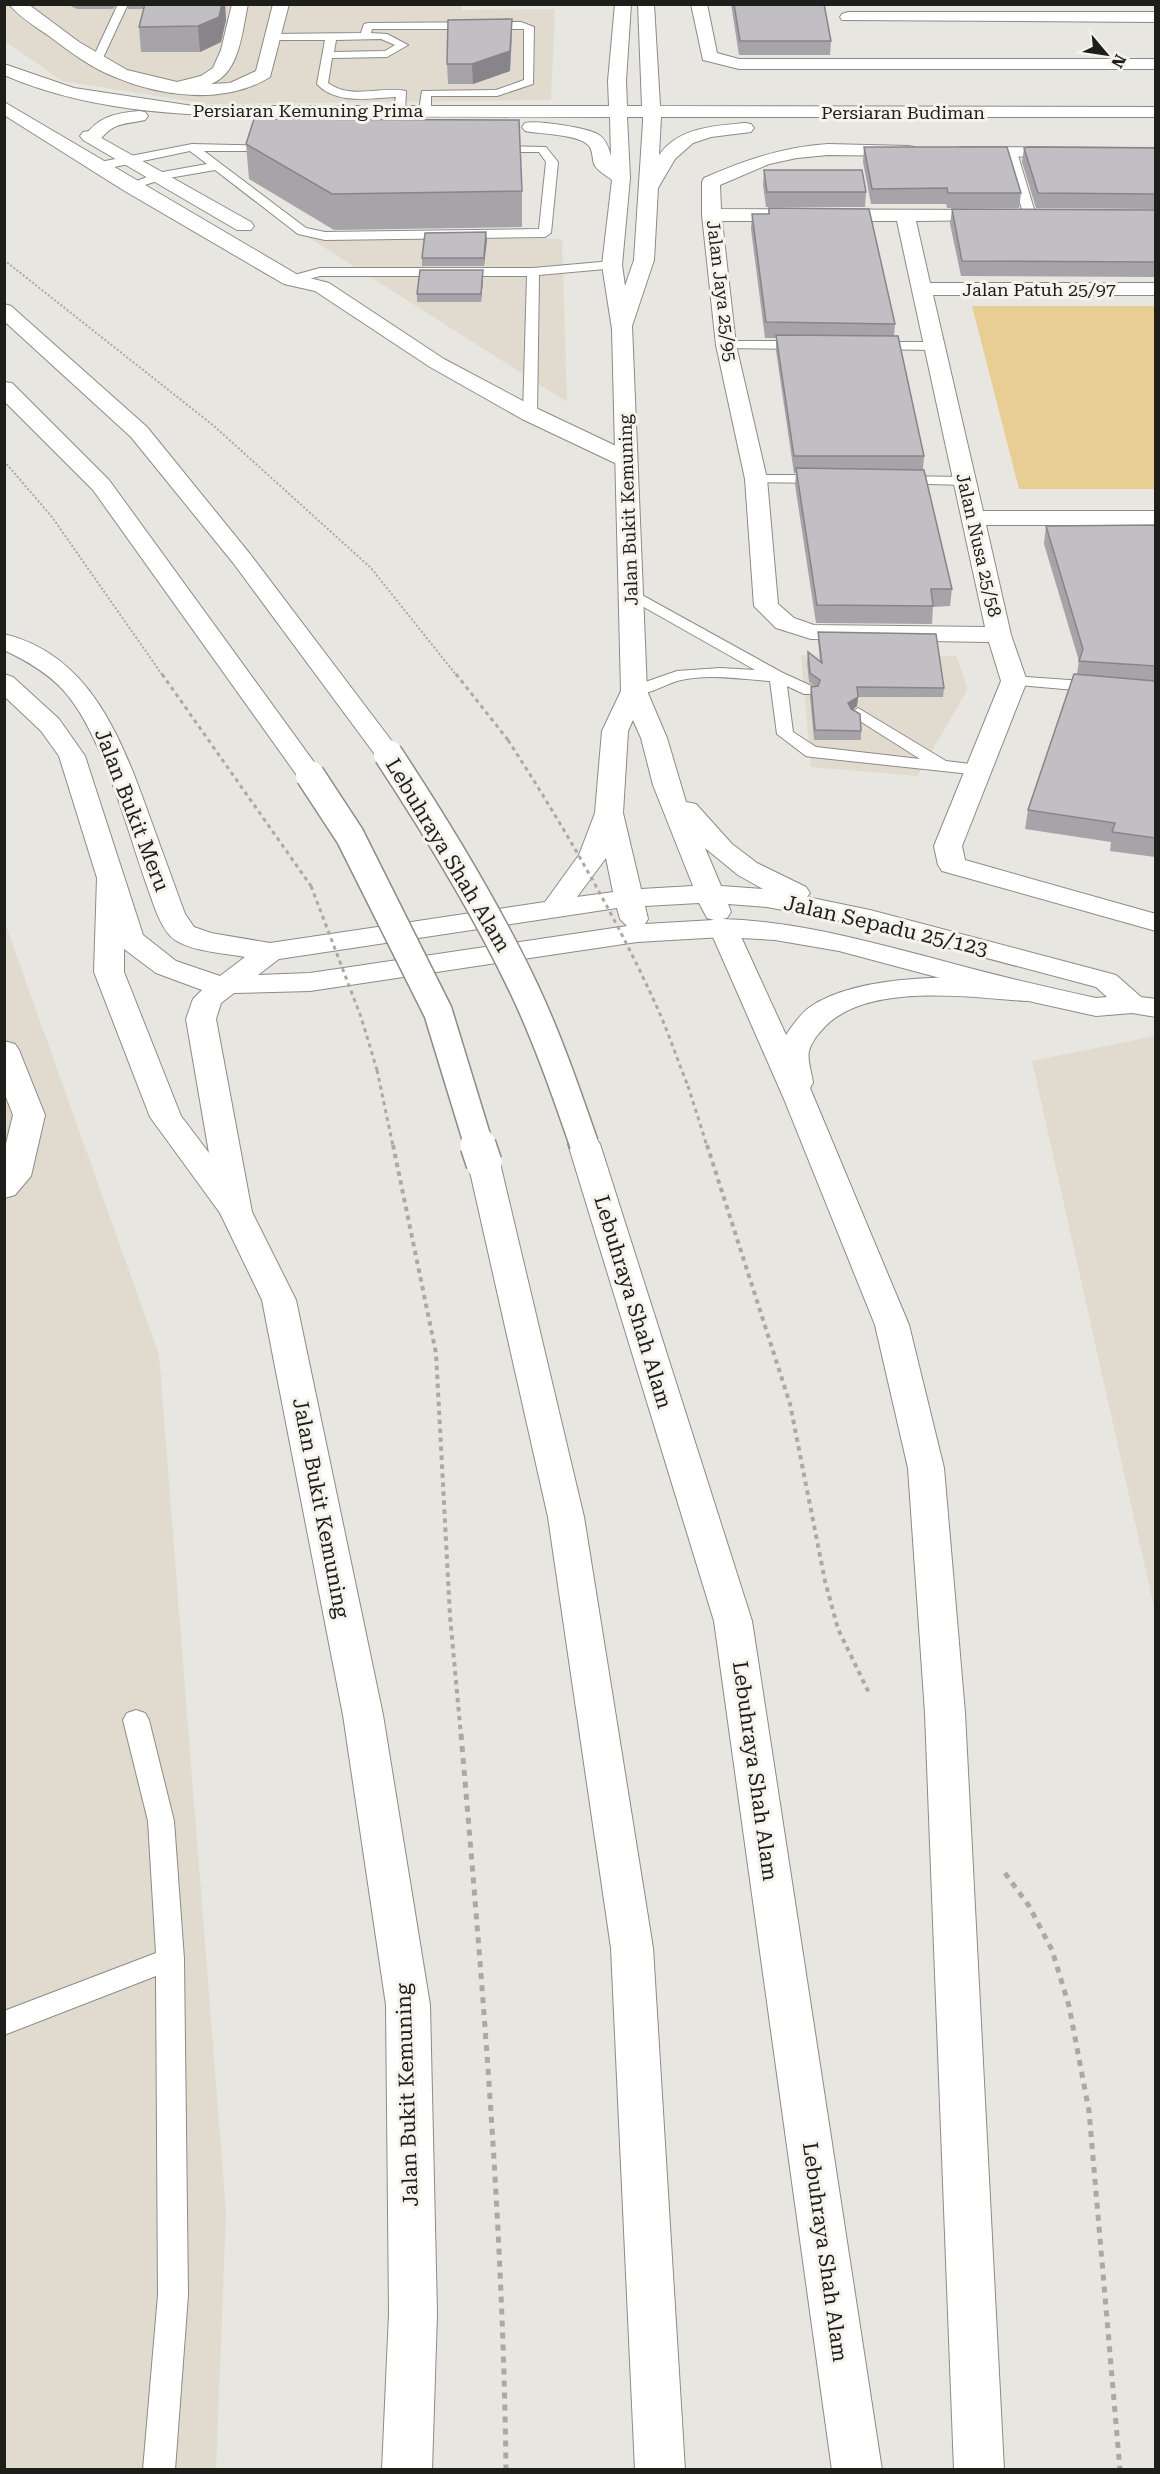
<svg xmlns="http://www.w3.org/2000/svg" width="1160" height="2474" viewBox="0 0 1160 2474" font-family="'Roboto Serif',serif">
<style>
.built{fill:#e0dbce}
.green{fill:#e8ce93}
.lines{fill:none;stroke-linecap:round;stroke-linejoin:round}
.lane-casing{stroke:#8d8b85;stroke-width:2}
.street-casing{stroke:#8d8b85;stroke-width:2}
.secondary-casing{stroke:#8d8b85;stroke-width:2}
.highway-casing{stroke:#8d8b85;stroke-width:2}
.path-far3{stroke:#aaa9a4;stroke-width:2;stroke-dasharray:2 2;stroke-linecap:butt}
.path-far2{stroke:#aaa9a4;stroke-width:3;stroke-dasharray:4 4;stroke-linecap:butt}
.path-far1{stroke:#aaa9a4;stroke-width:4;stroke-dasharray:4.5 4.5;stroke-linecap:butt}
.path{stroke:#aaa9a4;stroke-width:5;stroke-dasharray:6 6;stroke-linecap:butt}
.lane{fill:#fff;fill-rule:evenodd}
.street{fill:#fff;fill-rule:evenodd}
.secondary{fill:#fff;fill-rule:evenodd}
.highway{fill:#fff;fill-rule:evenodd}
.highway-bridge-far1-casing{stroke:#8d8b85;stroke-width:31;stroke-linecap:butt}
.highway-bridge-casing{stroke:#8d8b85;stroke-width:38;stroke-linecap:butt}
.path-bridge{stroke:#aaa9a4;stroke-width:3;stroke-dasharray:4 4;stroke-linecap:butt}
.highway-bridge-far1{stroke:#fff;stroke-width:28}
.highway-bridge{stroke:#fff;stroke-width:35}
.wall{fill:#a6a3a9}
.shaded-wall{fill:#878589}
.building{fill:#c1bec4;stroke:#878589;stroke-width:1.5}
.labels{text-anchor:middle;dominant-baseline:central;stroke-width:6;stroke-linejoin:round;paint-order:stroke}
.far-street-label{font-size:18px;fill:#1d1d1a;stroke:#f6f3ed}
.street-label{font-size:21px;fill:#1d1d1a;stroke:#f6f3ed}
</style>
<rect width="100%" height="100%" fill="#e8e6e0"/>
<path class="built" d="M462,4v6l93,-1 -4,91 -344,4 -145,-23 -57,-40v-36z
M306,236l256,3 5,163z
M801,655l155,1 12,33 -51,87 -106,-9z
M4,920l155,435 67,857 -10,257h-211z
M1155,1036h1l-1,576 -123,-551z"/>
<path class="green" d="M972,306h183v183h-136z"/>
<g class="lines">
<defs>
<path id="lane" d="M118,4h10l-26,56 -5,3 -4,-1 -1,-2z
M521,22l13,5 -1,57 -36,12h-66v15l-6,3 -6,-3 3,-20 74,-1 28,-10v-51h-152l-1,4 16,1 21,11 -21,12 -55,1 -4,25c23,17 52,3 78,8l-1,20 -6,3 -6,-3 3,-14c-25,1 -60,8 -79,-13l8,-44h-53l-5,-3 5,-3 89,-1 3,-9 4,-1zM381,39l14,6 -10,6 -51,1 2,-12z
M192,144l85,2 2,2 -6,3h-69l102,77 19,4 214,-3 7,-67 -7,-10h-46l-6,-3 6,-3 53,1 12,15 -7,71 -6,4 -220,3 -27,-6 -83,-64 -52,9 -33,11 -6,-4 33,-13 50,-9 -17,-13 -90,19 -6,-4 6,-4z
M1011,149l6,3 19,64 -2,3 -4,1 -6,-4 -19,-64z
M612,261l4,1 2,3 -2,3 -77,7 -2,139 -7,4 -7,-4 4,-138h-207l-29,8 -6,-4 2,-3 33,-9h213z
M726,341h79l7,4 -7,4 -84,-1 -2,-3z
M872,342h62l7,4 -7,4 -67,-1 -2,-3z
M756,475h68l7,4 -7,4 -73,-1 -2,-3z
M898,476l67,1 7,4 -7,4 -72,-2 -2,-3 2,-3z
M631,589l152,84 33,15 2,3 -2,3h-12l-17,-8 6,46 23,15 104,12 -68,-43 -2,-3 8,-5 88,53 40,5 2,4 -2,4 -6,1 -168,-18 -6,-1 -29,-22 -7,-53c-30,-2 -64,-8 -93,0 -15,5 -34,17 -49,13l-2,-3 2,-3 49,-17 43,-3 35,2 -129,-73 -3,-3z
M1014,676l83,6 8,5 -8,5 -89,-8 -2,-3z
M136,1710l9,3 4,7 25,101 10,138 4,336 -13,175h-32l15,-175 -2,-319 -152,59v-24l152,-58 -8,-132 -25,-101 4,-7z"/>
<path id="street" d="M9,4h19l51,38 48,28 50,12 24,-6 12,-8 8,-18 11,-46h16c-6,27 -8,69 -37,80l19,-1 26,-12 17,-67h16l-19,73c-45,28 -108,20 -155,0 -24,-9 -46,-26 -66,-41 -13,-9 -30,-19 -40,-32z
M691,4h16l10,49 22,6h417v10h-417l-36,-9z
M848,12h308v10l-314,-2 -2,-3 2,-3z
M4,102l294,173 31,8 115,76 94,50 95,45 3,5 -3,5 -8,2 -8,-2 -95,-45 -92,-52 -115,-76 -31,-7 -161,-94 -119,-75z
M89,131l162,91 3,4 -3,4h-14l-154,-90 -3,-4 3,-4z
M828,144l80,2 6,1 3,4 -3,4 -6,1 -80,-1 -31,3 -28,6 -49,21 1,24 274,1 7,2 3,4 -3,4 -86,1 14,62h226v12h-223l50,216h173v14h-170l25,110 16,46 -65,165 3,14 191,54v17l-214,-60 -4,-6 -4,-19 67,-165 -12,-39 -178,-3 -35,-11 -22,-22 -9,-127 -29,-134 -14,-130v-33l2,-4c41,-18 79,-31 124,-34zM722,221h175l88,406 -171,-2 -20,-7 -16,-14 -11,-125 -31,-134z
M962,147l194,1v10l-200,-2 -3,-4 3,-4z
M4,1041l11,3 4,6 26,65 -14,61 -16,19 -11,3v-46l9,-37 -9,-23z"/>
<path id="secondary" d="M615,4h16l-5,77 1,25h15l-4,-102h16l6,102 496,1v10h-495l-2,38c20,-28 55,-29 86,-32l6,1 3,4 -3,4 -40,5 -18,6 -18,16 -17,29 -4,72 -22,66 15,365 20,47 19,64 10,2 36,40 25,19 49,24 4,6 -3,4 63,13 246,65 25,22 15,2v18l-24,-4 -36,3 -81,-18 -176,-47 -64,-11 -52,-3 -86,5 -327,49 -76,2 -13,10 -5,16 36,193 44,88 87,415 47,290 7,309 -5,156h-50l7,-156 -3,-309 -43,-290 -81,-415 -42,-87 -70,-96 -56,-145 3,-94 -38,-122 -18,-25 -37,-35v-22l9,3 46,42 26,37 58,179 33,26 44,15 25,-19c-21,-4 -51,-5 -70,-17 -15,-10 -23,-41 -29,-57 -19,-54 -44,-150 -82,-192 -16,-18 -37,-30 -60,-41v-16c87,21 118,106 145,181 12,33 24,66 36,99l9,13 17,6 59,10 275,-41 34,-47 16,-42 7,-82 19,-40 -9,-362 -10,-64 10,-85c-6,-5 -15,-9 -18,-16 -2,-6 -1,-13 -5,-18 -9,-12 -50,-12 -64,-15l-3,-4 3,-4c12,-3 64,5 74,12 7,4 10,14 12,21l-1,-39c-90,0 -180,0 -269,-1 -113,0 -230,5 -337,-41v-11l70,24 119,18h416l-1,-25zM627,117h16v5l-9,138 -9,26 -3,-21 8,-87zM633,720l8,18 12,47 40,101 -52,3 -18,-76 5,-82zM705,848l33,27 25,14 -42,-3zM606,858l7,34 -36,5 26,-35zM699,903l8,15 7,2 -69,4 3,-5 -3,-13zM728,904l39,3 91,17 238,63 11,10 -11,1c-55,-12 -110,-25 -164,-40 -70,-18 -138,-37 -210,-39l5,-1 4,-6zM617,908l3,11 7,7 -317,47 -52,2 21,-16zM124,949l32,24 46,17 -9,9 -7,20 23,134 -28,-37 -57,-144z
M139,111l6,1 3,4 -3,4c-22,5 -30,1 -46,21h-12l-3,-4c14,-20 31,-24 55,-26z"/>
<path id="highway" d="M4,304l7,2 136,121 103,127 147,194 4,6 -4,6 -9,2 -9,-2 -145,-196 -103,-127 -127,-116z
M4,382l8,1 97,97 210,289 4,6 -4,6 -9,2 -9,-2 -208,-291 -89,-89z
M723,919l10,3 4,6 49,107c6,-9 15,-22 24,-28 48,-34 170,-35 225,-21l5,6 -5,6 -10,3c-58,-4 -163,-20 -204,30 -5,5 -10,13 -12,20 -2,10 3,22 4,32l-3,5 99,237 35,143 21,245 39,757h-50l-29,-757 -17,-245 -33,-143 -91,-226 -75,-171 4,-6z
M584,1134l11,3 5,7 152,477 130,849h-50l-118,-849 -146,-477 5,-7z
M484,1153l11,3 5,7 84,354 69,431 32,522h-50l-24,-522 -63,-431 -80,-354 5,-7z"/>
</defs>
<use href="#lane" class="lane-casing"/>
<use href="#street" class="street-casing"/>
<use href="#secondary" class="secondary-casing"/>
<use href="#highway" class="highway-casing"/>
<path class="path-far3" d="M4,260l210,166 157,142 86,108
M4,461l48,56 111,159"/>
<path class="path-far2" d="M162,674l149,212
M456,674l52,66
M377,1070l16,76
M688,1086l19,60"/>
<path class="path-far1" d="M393,1145l43,208 14,263 11,120
M707,1145l83,259 35,177 13,48 32,66"/>
<path class="path" d="M461,1734c21,245 42,490 45,736
M1005,1873l24,33 23,44 17,56 20,105 31,359"/>
<use href="#lane" class="lane"/>
<use href="#street" class="street"/>
<use href="#secondary" class="secondary"/>
<use href="#highway" class="highway"/>
<defs>
<path id="highway-bridge-far1" d="M388,754c50,76 98,154 137,237 23,49 41,101 59,153
M310,775l40,61 88,176 41,134"/>
<path id="highway-bridge" d="M478,1145l6,18"/>
</defs>
<use href="#highway-bridge-far1" class="highway-bridge-far1-casing"/>
<use href="#highway-bridge" class="highway-bridge-casing"/>
<path class="path-bridge" d="M508,740c55,85 106,173 148,265 12,26 21,54 32,81
M311,886l50,131 16,53"/>
<use href="#highway-bridge-far1" class="highway-bridge-far1"/>
<use href="#highway-bridge" class="highway-bridge"/>
</g>
<path class="wall" d="M67,4h49l-3,5h-36z
M128,4h97l1,16 -5,22 -21,10h-59l-2,-25 5,-18h-16z
M312,4h42v2h-42z
M731,4h93l7,37 -1,14h-91z
M512,39l-2,32 -37,13h-25l-1,-20z
M246,144l276,47v36l-188,3 -85,-51z
M864,147l157,46 -2,15h-72l-1,-4h-75l-8,-42z
M1024,148h131v61l-119,-1 -14,-46z
M764,170l102,22 -1,15h-99l-3,-22z
M769,208l126,116 -1,12 30,120 -1,14 29,119 -2,17 -17,1 -1,17 -116,-1 -21,-138 1,-12h-2l-18,-122v-13h-11l-14,-109 1,-15h16z
M952,209l203,1v67l-194,-1 -11,-52z
M486,232l-2,34h-62v-8z
M483,278l-2,24h-64v-8z
M1155,525v332l-45,-6 1,-9 -86,-13 3,-19 49,-136 2,-13 -35,-117 2,-18z
M818,632l126,56 -1,9h-85l-1,9 -4,3 8,22v9h-47l-4,-44 1,-9 4,-1 -6,-4 -2,-20 1,-10 12,9 -2,-20z"/>
<path class="shaded-wall" d="M222,4h3l1,16 -5,22 -21,10 -2,-26z
M512,19l-2,52 -37,13 -1,-20z
M486,232l1,8 -3,26v-8z
M483,270v8l-2,24v-8z
M858,697l-1,9 -9,7v-10z"/>
<path class="building" d="M145,4h77l-3,13 -21,9 -59,1z
M734,4h90l7,37h-91z
M512,19l-2,32 -38,13h-25l1,-44z
M254,119l265,1 3,71 -190,3 -86,-50z
M864,147h143l14,46h-73l-1,-5 -75,1z
M1029,147l126,1v46l-117,-1 -14,-45z
M764,170h98l4,22h-99z
M769,208l100,1 26,115 -129,-2 -14,-108h17z
M952,209l203,1v52l-193,-1z
M486,232l-2,26h-62l3,-25z
M420,270h63l-2,24h-64z
M776,335l122,1 26,120h-130z
M796,468l128,2 28,119h-21l2,17 -116,-1z
M1155,525v141l-76,-5 4,-12 -37,-123z
M818,632l118,2 8,54 -87,-1 1,10 -10,6 3,6 9,5 1,17 -46,-1 -4,-43 7,-1 2,-6 -10,-7 -2,-21 14,11z
M1074,674l81,7v157l-43,-6 3,-9 -87,-13z"/>
<g class="labels">
<g class="far-street-label">
<text x="308" y="110">Persiaran Kemuning Prima</text>
<text x="903" y="112">Persiaran Budiman</text>
<text x="1039" y="289">Jalan Patuh 25/97</text>
<text transform="translate(722 291) rotate(83)">Jalan Jaya 25/95</text>
<text transform="translate(628 510) rotate(-92)">Jalan Bukit Kemuning</text>
<text transform="translate(979 545) rotate(77)">Jalan Nusa 25/58</text>
</g>
<g class="street-label">
<text transform="translate(132 810) rotate(69)">Jalan Bukit Meru</text>
<text transform="translate(448 855) rotate(59)">Lebuhraya Shah Alam</text>
<text transform="translate(886 926) rotate(13)">Jalan Sepadu 25/123</text>
<text transform="translate(633 1302) rotate(73)">Lebuhraya Shah Alam</text>
<text transform="translate(321 1508) rotate(79)">Jalan Bukit Kemuning</text>
<text transform="translate(755 1771) rotate(82)">Lebuhraya Shah Alam</text>
<text transform="translate(407 2095) rotate(-92)">Jalan Bukit Kemuning</text>
<text transform="translate(825 2252) rotate(82)">Lebuhraya Shah Alam</text>
</g>
</g>
<rect width="1160" height="2474" fill="none" stroke="#1d1d1a" stroke-width="12"/>
<g transform="translate(1106 54) rotate(119)" stroke="#f6f3ed" stroke-width="4.5" paint-order="stroke">
<path d="M0-4.5L10 22L0 15L-10 22Z" fill="#1d1d1a"/>
<text y="-9" font-size="16" font-weight="bold" text-anchor="middle" fill="#1d1d1a">N</text>
</g>
</svg>
